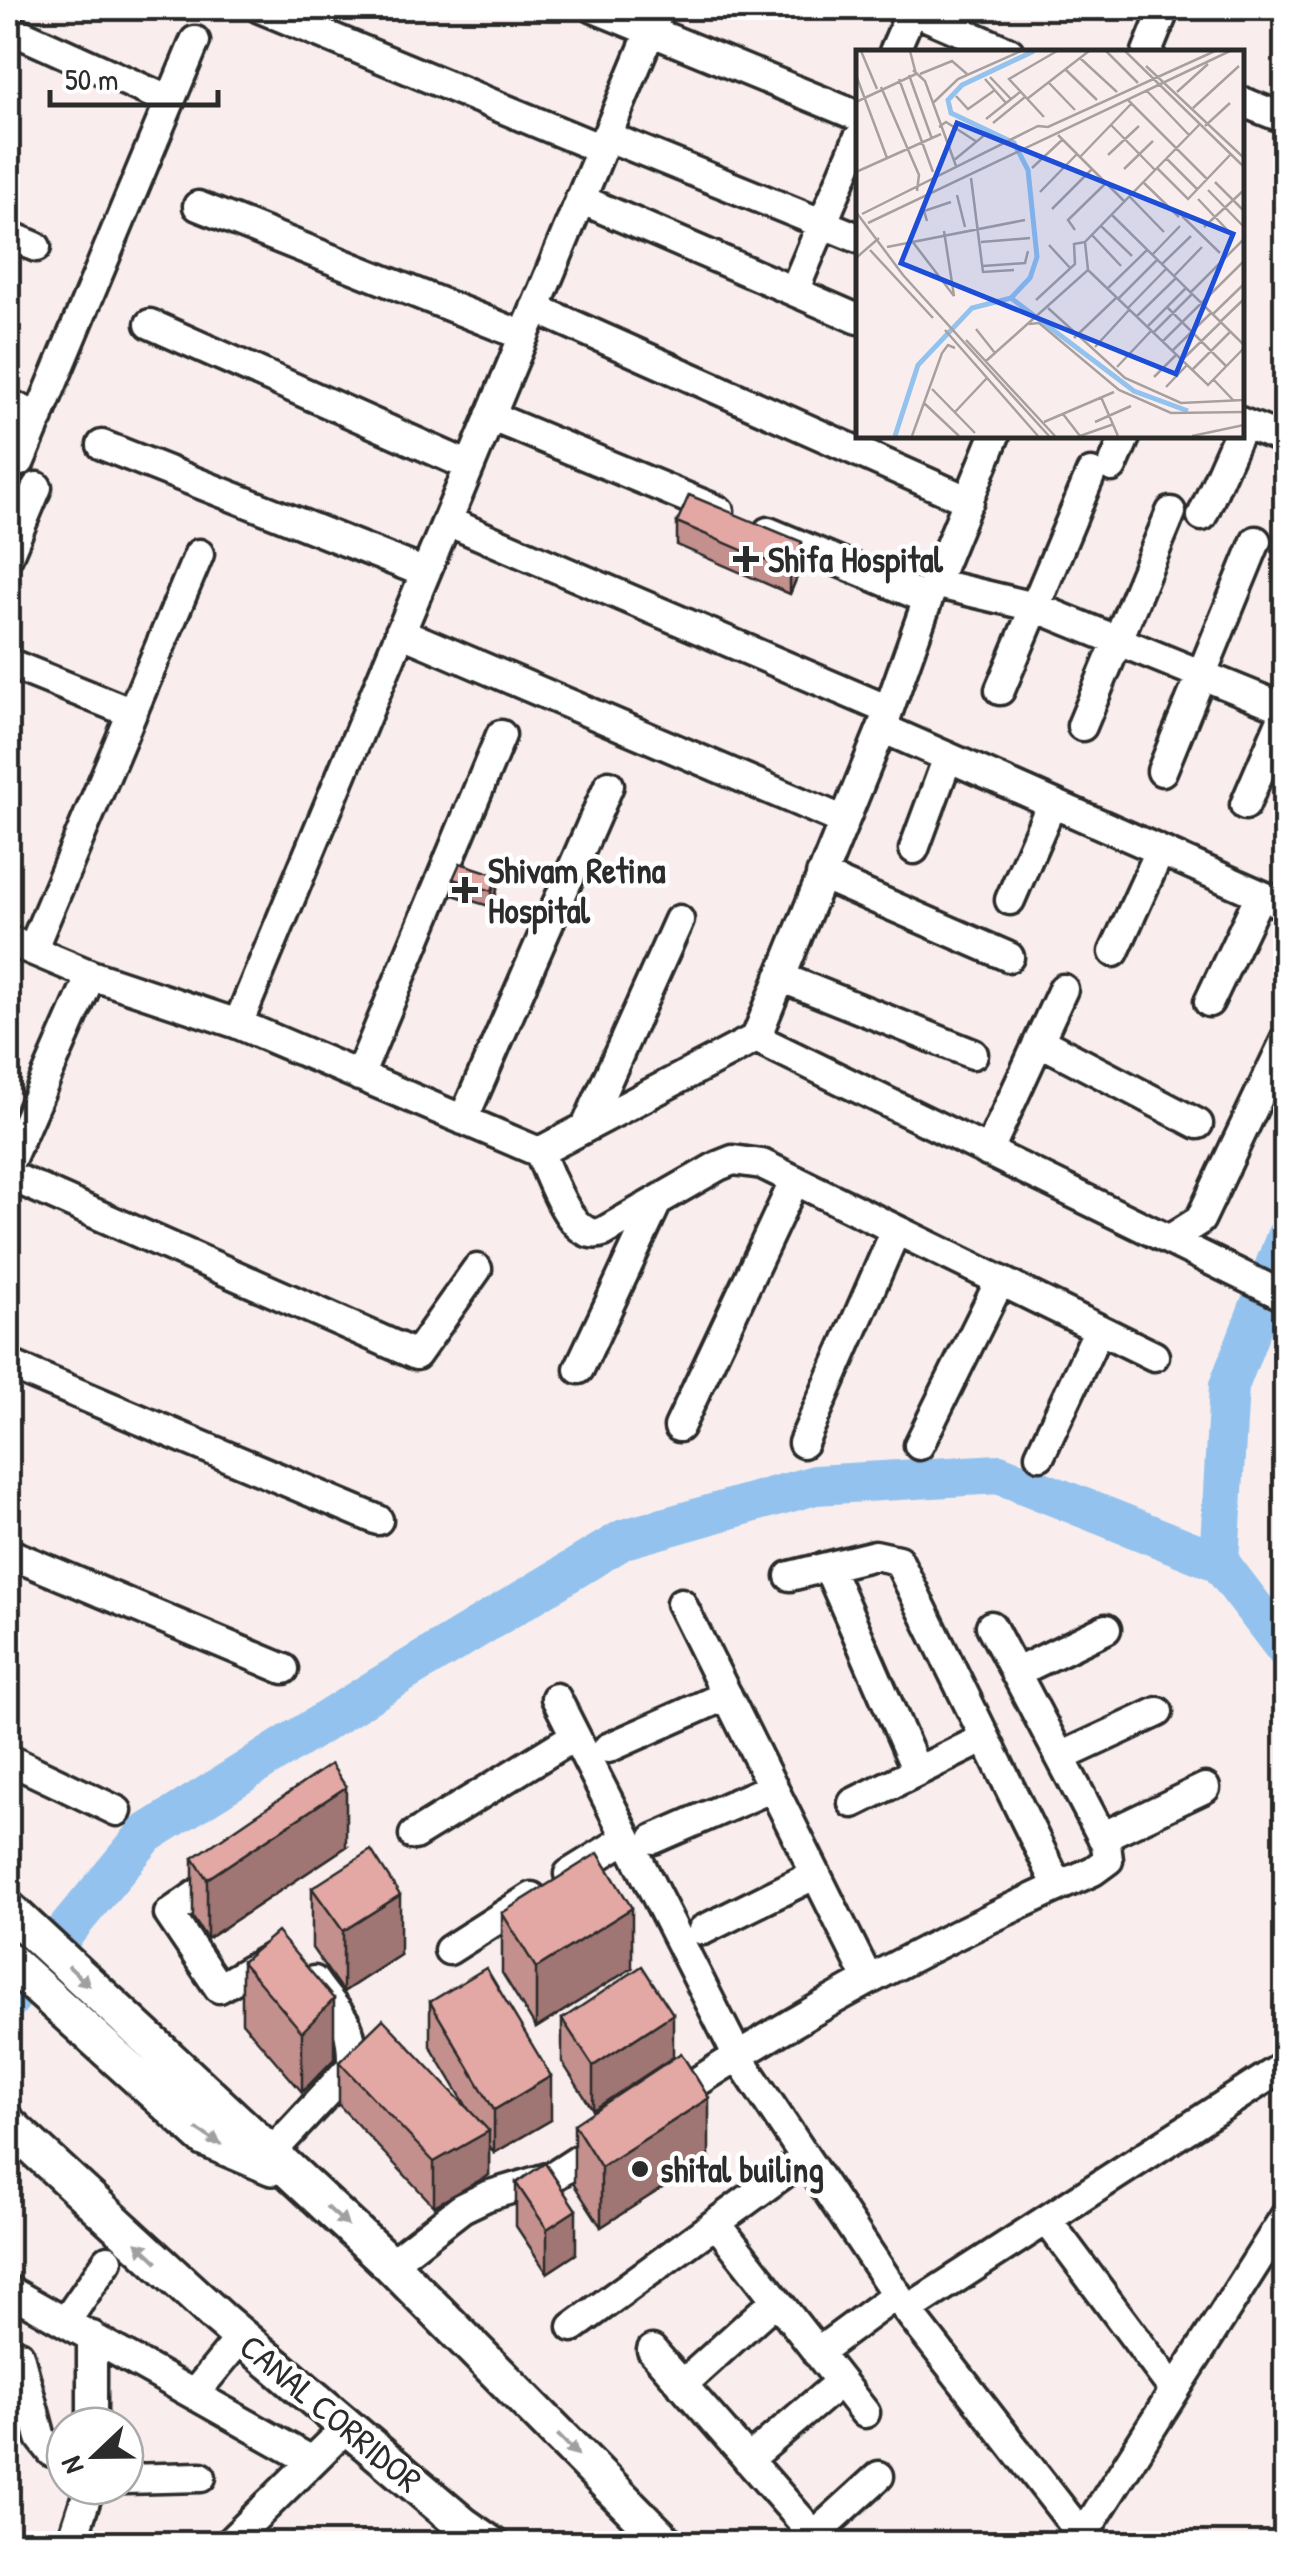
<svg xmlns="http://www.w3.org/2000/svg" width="1293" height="2551" viewBox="0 0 1293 2551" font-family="'Patrick Hand',sans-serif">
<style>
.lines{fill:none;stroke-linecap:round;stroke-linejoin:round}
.river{stroke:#93c2ee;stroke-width:40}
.minor-casing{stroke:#2b2b2b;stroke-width:35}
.major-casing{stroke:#2b2b2b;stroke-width:42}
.minor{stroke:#fff;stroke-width:28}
.major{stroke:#fff;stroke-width:35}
.wall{fill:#c3908d;stroke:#2b2b2b;stroke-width:2.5}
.shaded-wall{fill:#9f7673;stroke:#2b2b2b;stroke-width:2.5}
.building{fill:#e3a8a4;stroke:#2b2b2b;stroke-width:2.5}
.oneway{fill:#a0a0a0}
.poi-dot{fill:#2b2b2b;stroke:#fff;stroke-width:4}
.labels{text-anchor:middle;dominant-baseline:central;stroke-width:9;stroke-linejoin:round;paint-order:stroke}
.poi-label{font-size:35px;font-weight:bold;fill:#2b2b2b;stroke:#fff;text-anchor:start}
.street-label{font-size:35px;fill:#2b2b2b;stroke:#fff}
.inset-river{fill:none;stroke:#93c2ee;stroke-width:5}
.inset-road{fill:none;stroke:#a7a09f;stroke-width:2.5}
.view{fill:#1d4ed8;fill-opacity:0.15;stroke:#1d4ed8;stroke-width:5}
.inset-edge{fill:none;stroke:#2b2b2b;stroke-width:5}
</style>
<rect width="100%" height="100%" fill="#f9eeed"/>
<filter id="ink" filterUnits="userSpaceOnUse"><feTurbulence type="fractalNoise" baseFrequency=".01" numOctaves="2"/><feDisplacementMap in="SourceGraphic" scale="20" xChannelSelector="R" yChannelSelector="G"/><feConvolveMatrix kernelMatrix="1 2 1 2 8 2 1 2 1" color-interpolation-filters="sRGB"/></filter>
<g filter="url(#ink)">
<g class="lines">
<path class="river" d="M1286,1237l-57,149 -10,176 67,88
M8,2001l138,-167 232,-146 246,-149 191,-54 184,-11 220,88"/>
<defs>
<path id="minor" d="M260,8l341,141
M594,8l264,108
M907,8l102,44
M8,28l162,73
M894,52l19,-44
M1147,52l18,-44
M1240,101l46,18
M606,136l252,102
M580,199l278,120
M198,206l326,130
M8,235l28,12
M794,291l64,-152
M535,308l434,193
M150,324l317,141
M8,404l31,13
M490,416l229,95
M1240,422l46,18
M102,445l321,127
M20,461l175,-420
M1112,467l14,-32
M1202,516l36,-81
M447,521l439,188
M768,532l160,67
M8,556l29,-69
M934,583l101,24 251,102
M400,632l442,188
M8,663l124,50
M1000,690l91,-217
M1082,726l89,-214
M882,728l404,178
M1162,771l94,-230
M1245,805l41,-95
M914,849l34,-92
M821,875l188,82
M1010,900l42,-97
M8,940l83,35 147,49 301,128 217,-114 530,259
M32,950l167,-396
M1114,952l46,-101
M780,977l193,77
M1209,1002l51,-107
M238,1024l422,-1016
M756,1038l126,-310 46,-129 67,-164
M1039,1041l159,83
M359,1076l142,-341
M463,1120l146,-335
M586,1127l93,-207
M539,1152c12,24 32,92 64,80l115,-66 15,-6 29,4 392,192
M988,1152l75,-163
M8,1165l83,-190
M8,1175l408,180 61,-86
M1170,1239l30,-19 86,-181
M8,1364l370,156
M579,1369l78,-167
M679,1427l116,-247
M803,1443l93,-213
M919,1445l81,-164
M1040,1455l59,-126
M8,1553l276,116
M828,1567l89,204
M790,1576l85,-21 23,5 160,326
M681,1603l187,376
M1015,1673l91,-44
M556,1698l181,357 170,255 182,234
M608,1748l119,-53
M1061,1757l97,-45
M8,1759l109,52
M853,1803l132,-65
M414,1835l161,-99
M1102,1837l103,-49
M654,1839l119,-52
M569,1874l58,-36
M225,1875l-56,39 50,74 52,-30
M703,1930l113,-56
M449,1950l83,-53
M670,2100c133,-90 276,-164 423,-229l15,-11 -2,-16 -115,-218
M270,2154l82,-88c1,-50 -13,-48 -38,-85
M1047,2220l127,170
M716,2223l149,190
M390,2264l72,-56 25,-12 67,-20 51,-33
M8,2290l304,171
M907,2310l379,-245
M66,2321l42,-61
M573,2327l232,-169
M652,2350l157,179 7,2 6,-3 57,-52
M817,2353l80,-59
M19,2355l22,83 11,14 13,2
M682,2385l94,-85
M195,2393l46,-56
M92,2426v-90
M748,2460l92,-78
M125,2479l76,-2
M1083,2535l203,-320
M71,2544l19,-58
M228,2544l119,-117"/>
<path id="major" d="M8,1909l382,355 277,280
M8,1960l198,179 66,28
M8,2124l211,194 244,207 27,19"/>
</defs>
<use href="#minor" class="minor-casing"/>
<use href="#major" class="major-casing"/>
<use href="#minor" class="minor"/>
<use href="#major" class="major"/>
</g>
<path class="wall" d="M677,522l125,43 -12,29 -113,-49z
M453,879l44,11 -5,17 -39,-12z
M346,1847l-139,92 -14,-21v-60z
M312,1888l88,67 -57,37 -31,-44z
M502,1913l130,55 -96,60 -34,-55z
M242,1962l92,97 -32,33 -60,-70z
M430,2002l121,118 -57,33 -5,-8v30l-55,31 -95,-101v-43l128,45 -37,-61z
M562,2019l111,38 -80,53 -31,-48z
M574,2124l135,34 -108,69 -27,-42z
M516,2183l60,71 -29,19 -31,-47z"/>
<path class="shaded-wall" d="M802,542v23l-12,29v-23z
M497,875v15l-5,17v-16z
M346,1787v60l-139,92v-60z
M400,1895v60l-57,37v-61z
M632,1908v60l-96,60v-60z
M334,1999v60l-32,33v-60z
M673,2014v43l-80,53v-44z
M551,2076v44l-57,33v-43z
M709,2098v60l-108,69v-60z
M489,2131v44l-55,31v-44z
M576,2210v44l-29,19v-44z"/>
<path class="building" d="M689,495l113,47 -12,29 -113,-49z
M460,863l37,12 -5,16 -39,-12z
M331,1764l15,23 -139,92 -14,-21z
M371,1850l29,45 -57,36 -31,-43z
M598,1853l34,55 -96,60 -34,-55z
M277,1932l57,67 -32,33 -60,-70z
M642,1966l31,48 -80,52 -31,-47z
M486,1968l65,108 -57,34 -64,-108z
M383,2019l106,112 -55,31 -95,-100z
M681,2053l28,45 -108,69 -27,-43z
M545,2163l31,47 -29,19 -31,-46z"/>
<defs><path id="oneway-solid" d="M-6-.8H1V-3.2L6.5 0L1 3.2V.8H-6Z" transform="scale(2.5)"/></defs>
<g class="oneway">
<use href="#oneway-solid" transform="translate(79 1976) rotate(43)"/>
<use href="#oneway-solid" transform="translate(209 2137) rotate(32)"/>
<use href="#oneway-solid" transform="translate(337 2216) rotate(42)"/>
<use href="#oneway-solid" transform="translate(147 2252) rotate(-137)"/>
<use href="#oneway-solid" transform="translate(568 2445) rotate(45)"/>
</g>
</g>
<g class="poi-dot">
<path d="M741 544h10v10h10v10h-10v10h-10v-10h-10v-10h10z"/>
<path d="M460 875h10v10h10v10h-10v10h-10v-10h-10v-10h10z"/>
<circle cx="640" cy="2169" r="10"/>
</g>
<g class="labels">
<g class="poi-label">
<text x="768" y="559">Shifa Hospital</text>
<text x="488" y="870">Shivam Retina<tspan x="488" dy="40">Hospital</tspan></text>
<text x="660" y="2169">shital builing</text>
</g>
<g class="street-label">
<text transform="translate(331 2413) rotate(40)">CANAL CORRIDOR</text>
</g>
</g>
<g transform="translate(856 50)">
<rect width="388" height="388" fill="#f9eeed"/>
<path class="inset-river" d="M155,248l19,-20 7,-21 -9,-87 -14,-27 -63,-30 -3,-13 14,-15 72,-34M39,386l23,-71 54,-57 39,-10 123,93 54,20"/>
<path class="inset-road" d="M5,1l16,38M250,1l32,32M269,1l119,116M224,8l37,34M290,16l98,92M57,20l12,11 31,85M210,20l31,30M64,24l32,-13 15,13M0,25l31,83M53,25l23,64M134,27l21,22M43,29l34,93M129,29l21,24M193,33l26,27M25,37l38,88 -2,16M291,41l42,44M321,42l31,-28M100,46l12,13 27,-19M171,49l62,-48M272,50l79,79M0,52l60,-28 -6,-23M77,53l25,-24 63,-28M337,58l46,-42M188,67l-35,-38 48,-28M130,69l34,-27M137,73l32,-26M255,75l44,45M349,76l25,-23M83,77l7,-5 31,20M202,85l66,66M252,105l31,-29M224,107l51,-53M310,108l31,31M97,111l34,-28M176,118l31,-29M301,118l31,31 43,-45M268,119l29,-28M0,122l85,-38M115,128l12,94 31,-2M287,132l36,35M359,132l29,29M352,140l36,37M184,142l37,-38M101,145l8,32M273,146l35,36M342,149l36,38M196,159l40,-40M0,162l47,63 146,161M6,164l176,-88 10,1 167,-76M256,165l132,130M326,166l38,37M71,171l-3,-10 27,-9M12,173l362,-172M245,176l31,30M348,177l40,-37M219,180l-7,-10 38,-37M236,185l29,31M56,191l42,55 -10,-65M125,192l49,-4M193,195l22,24M31,197l138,-27M14,200l63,68M296,205l28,-29M0,208l23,-20M306,214l29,-28M127,216l42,-3 3,-12M232,220l120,115 36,-37M318,226l28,-29M251,239l40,-39M334,243l54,-54M262,249l39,-39M180,250l39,-36 -1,-20 11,-2M311,257l59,59M192,258l77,70 56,25 63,-3M272,258l38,-39M357,264l31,-30M280,267l40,-39M364,272l24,-23M173,274l10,-1 80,67 52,23 73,-1M291,277l39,-39M120,279l19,24M89,280l93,106M297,283l39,-39M218,288l42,-40M110,290l89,96M306,292l82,-81M239,297l34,-37M316,301l39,-38M326,310l38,-37M130,311l102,-91 -3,-28 115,-118M261,317l34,-36M336,320l38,-38M298,327l22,-22M357,329l21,22M310,337l21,-22M76,339l43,44M245,347l17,39M68,353l35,33M98,363l33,-35M207,364l17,22 34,-12M188,372l70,-30M239,372l36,-16M56,386l30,-83 6,-8 7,3M336,386l52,-11"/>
<path class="view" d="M101,73l276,111 -57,140 -275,-111z"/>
<rect width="388" height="388" class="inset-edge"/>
</g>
<rect width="1293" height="2551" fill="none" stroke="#fff" stroke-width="40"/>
<rect x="20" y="20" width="1253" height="2511" fill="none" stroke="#2b2b2b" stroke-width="4" filter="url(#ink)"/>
<g transform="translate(95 2456) rotate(248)"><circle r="48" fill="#ffffff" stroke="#aaaaaa" stroke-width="2.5"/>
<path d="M0-8L18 38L0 25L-18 38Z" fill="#2b2b2b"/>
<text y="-15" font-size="28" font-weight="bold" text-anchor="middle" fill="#2b2b2b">N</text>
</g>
<path d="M50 90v15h168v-15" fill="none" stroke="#2b2b2b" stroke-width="5"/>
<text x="65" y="90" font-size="30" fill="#2b2b2b" stroke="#ffffff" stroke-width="8" paint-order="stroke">50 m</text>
</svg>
